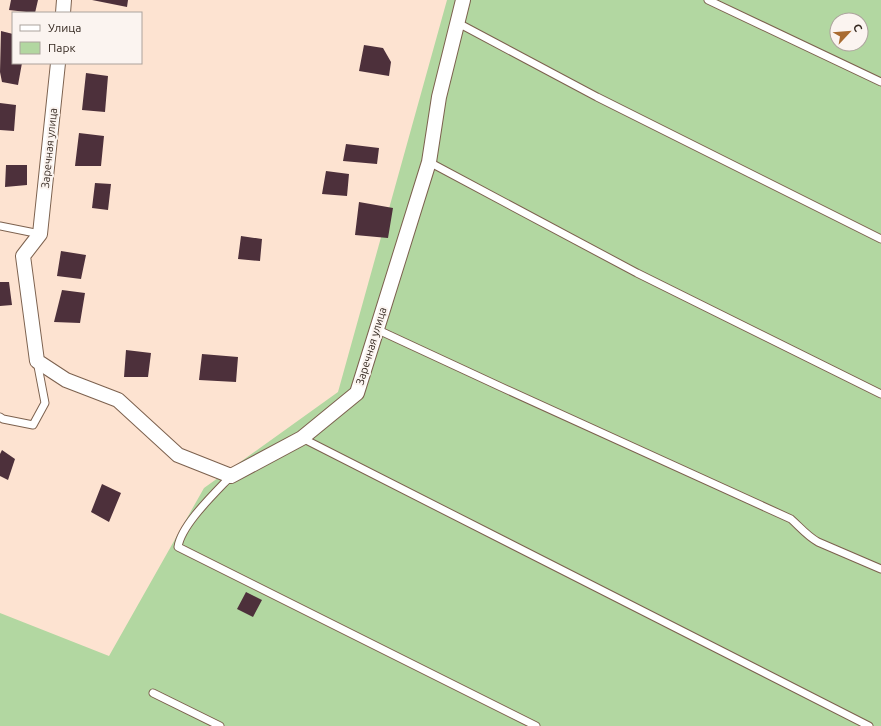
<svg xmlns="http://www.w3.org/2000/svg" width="881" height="726" viewBox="0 0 881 726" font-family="Ubuntu,sans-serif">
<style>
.green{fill:#b2d7a1;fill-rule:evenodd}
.building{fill:#4d303b}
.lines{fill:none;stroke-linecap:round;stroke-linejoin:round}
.lane-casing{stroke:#7c614e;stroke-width:9}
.street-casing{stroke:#7c614e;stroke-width:16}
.lane{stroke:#fff;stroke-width:7}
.street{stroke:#fff;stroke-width:14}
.labels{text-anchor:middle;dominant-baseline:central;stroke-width:4;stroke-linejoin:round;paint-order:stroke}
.street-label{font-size:11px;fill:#352921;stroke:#fbf4f0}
</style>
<rect width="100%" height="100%" fill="#fde3d1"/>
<path class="green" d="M447,0h434v726h-881v-113l109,43 95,-168 134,-96zM837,20h24v24h-24z"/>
<path class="building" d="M11,0h27l-3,13 -26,-3z
M92,0h36l-1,7z
M1,31l12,3v29h9l-4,22 -16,-3 -2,-10z
M364,45l19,3 8,14 -2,14 -30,-5z
M86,73l22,3 -3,36 -23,-2z
M0,103l16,2 -2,26 -14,-1z
M79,133l25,3 -3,30h-26z
M346,144l33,4 -2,16 -34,-3z
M6,165h21v20l-22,2z
M326,171l23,3 -2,22 -25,-2z
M95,183l16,1 -3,26 -16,-2z
M359,202l34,6 -5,30 -33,-3z
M241,236l21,3 -2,22 -22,-2z
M61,251l25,4 -5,24 -24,-3z
M0,282h9l3,23 -12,1z
M62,290l23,3 -5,30 -26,-1z
M126,350l25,3 -3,24h-24z
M202,354l36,3 -2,25 -37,-2z
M2,450l13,9 -7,21 -8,-4v-22z
M102,484l19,9 -12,29 -18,-10z
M246,592l16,8 -9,17 -16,-8z"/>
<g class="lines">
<defs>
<path id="lane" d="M708,0l173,82
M458,23l139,74 284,142
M429,162l208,111 244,121
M0,226l40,8
M376,329l125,58 290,132c9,8 16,17 27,23l63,27
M0,417l3,2 30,6 12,-22 -8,-42
M302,438l567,288
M231,476c-16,17 -50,49 -53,71l358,179
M153,693l67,33"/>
<path id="street" d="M63,13l1,-13
M58,63l-18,171 -17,22 14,105 29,19 52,20 60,55 53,21 71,-38 55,-45 72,-231 10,-65 24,-97"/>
</defs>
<use href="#lane" class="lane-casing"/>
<use href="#street" class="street-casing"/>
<use href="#lane" class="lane"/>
<use href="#street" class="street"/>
</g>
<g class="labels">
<g class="street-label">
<text transform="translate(49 148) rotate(-84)">Заречная улица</text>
<text transform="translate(371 346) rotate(-73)">Заречная улица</text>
</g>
</g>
<rect x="12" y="12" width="130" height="52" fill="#fbf4f0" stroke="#aca39d"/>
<rect x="20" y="25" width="20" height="6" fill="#ffffff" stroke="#aca39d"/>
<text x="48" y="32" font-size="12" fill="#352921">Улица</text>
<rect x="20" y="42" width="20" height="12" fill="#b2d7a1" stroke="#aca39d"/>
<text x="48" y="52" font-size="12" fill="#352921">Парк</text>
<g transform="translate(849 32) rotate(64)"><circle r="19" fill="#fbf4f0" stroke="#aca39d"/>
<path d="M0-3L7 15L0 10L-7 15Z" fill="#a96b31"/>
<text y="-6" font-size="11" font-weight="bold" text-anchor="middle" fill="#352921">С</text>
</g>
</svg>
